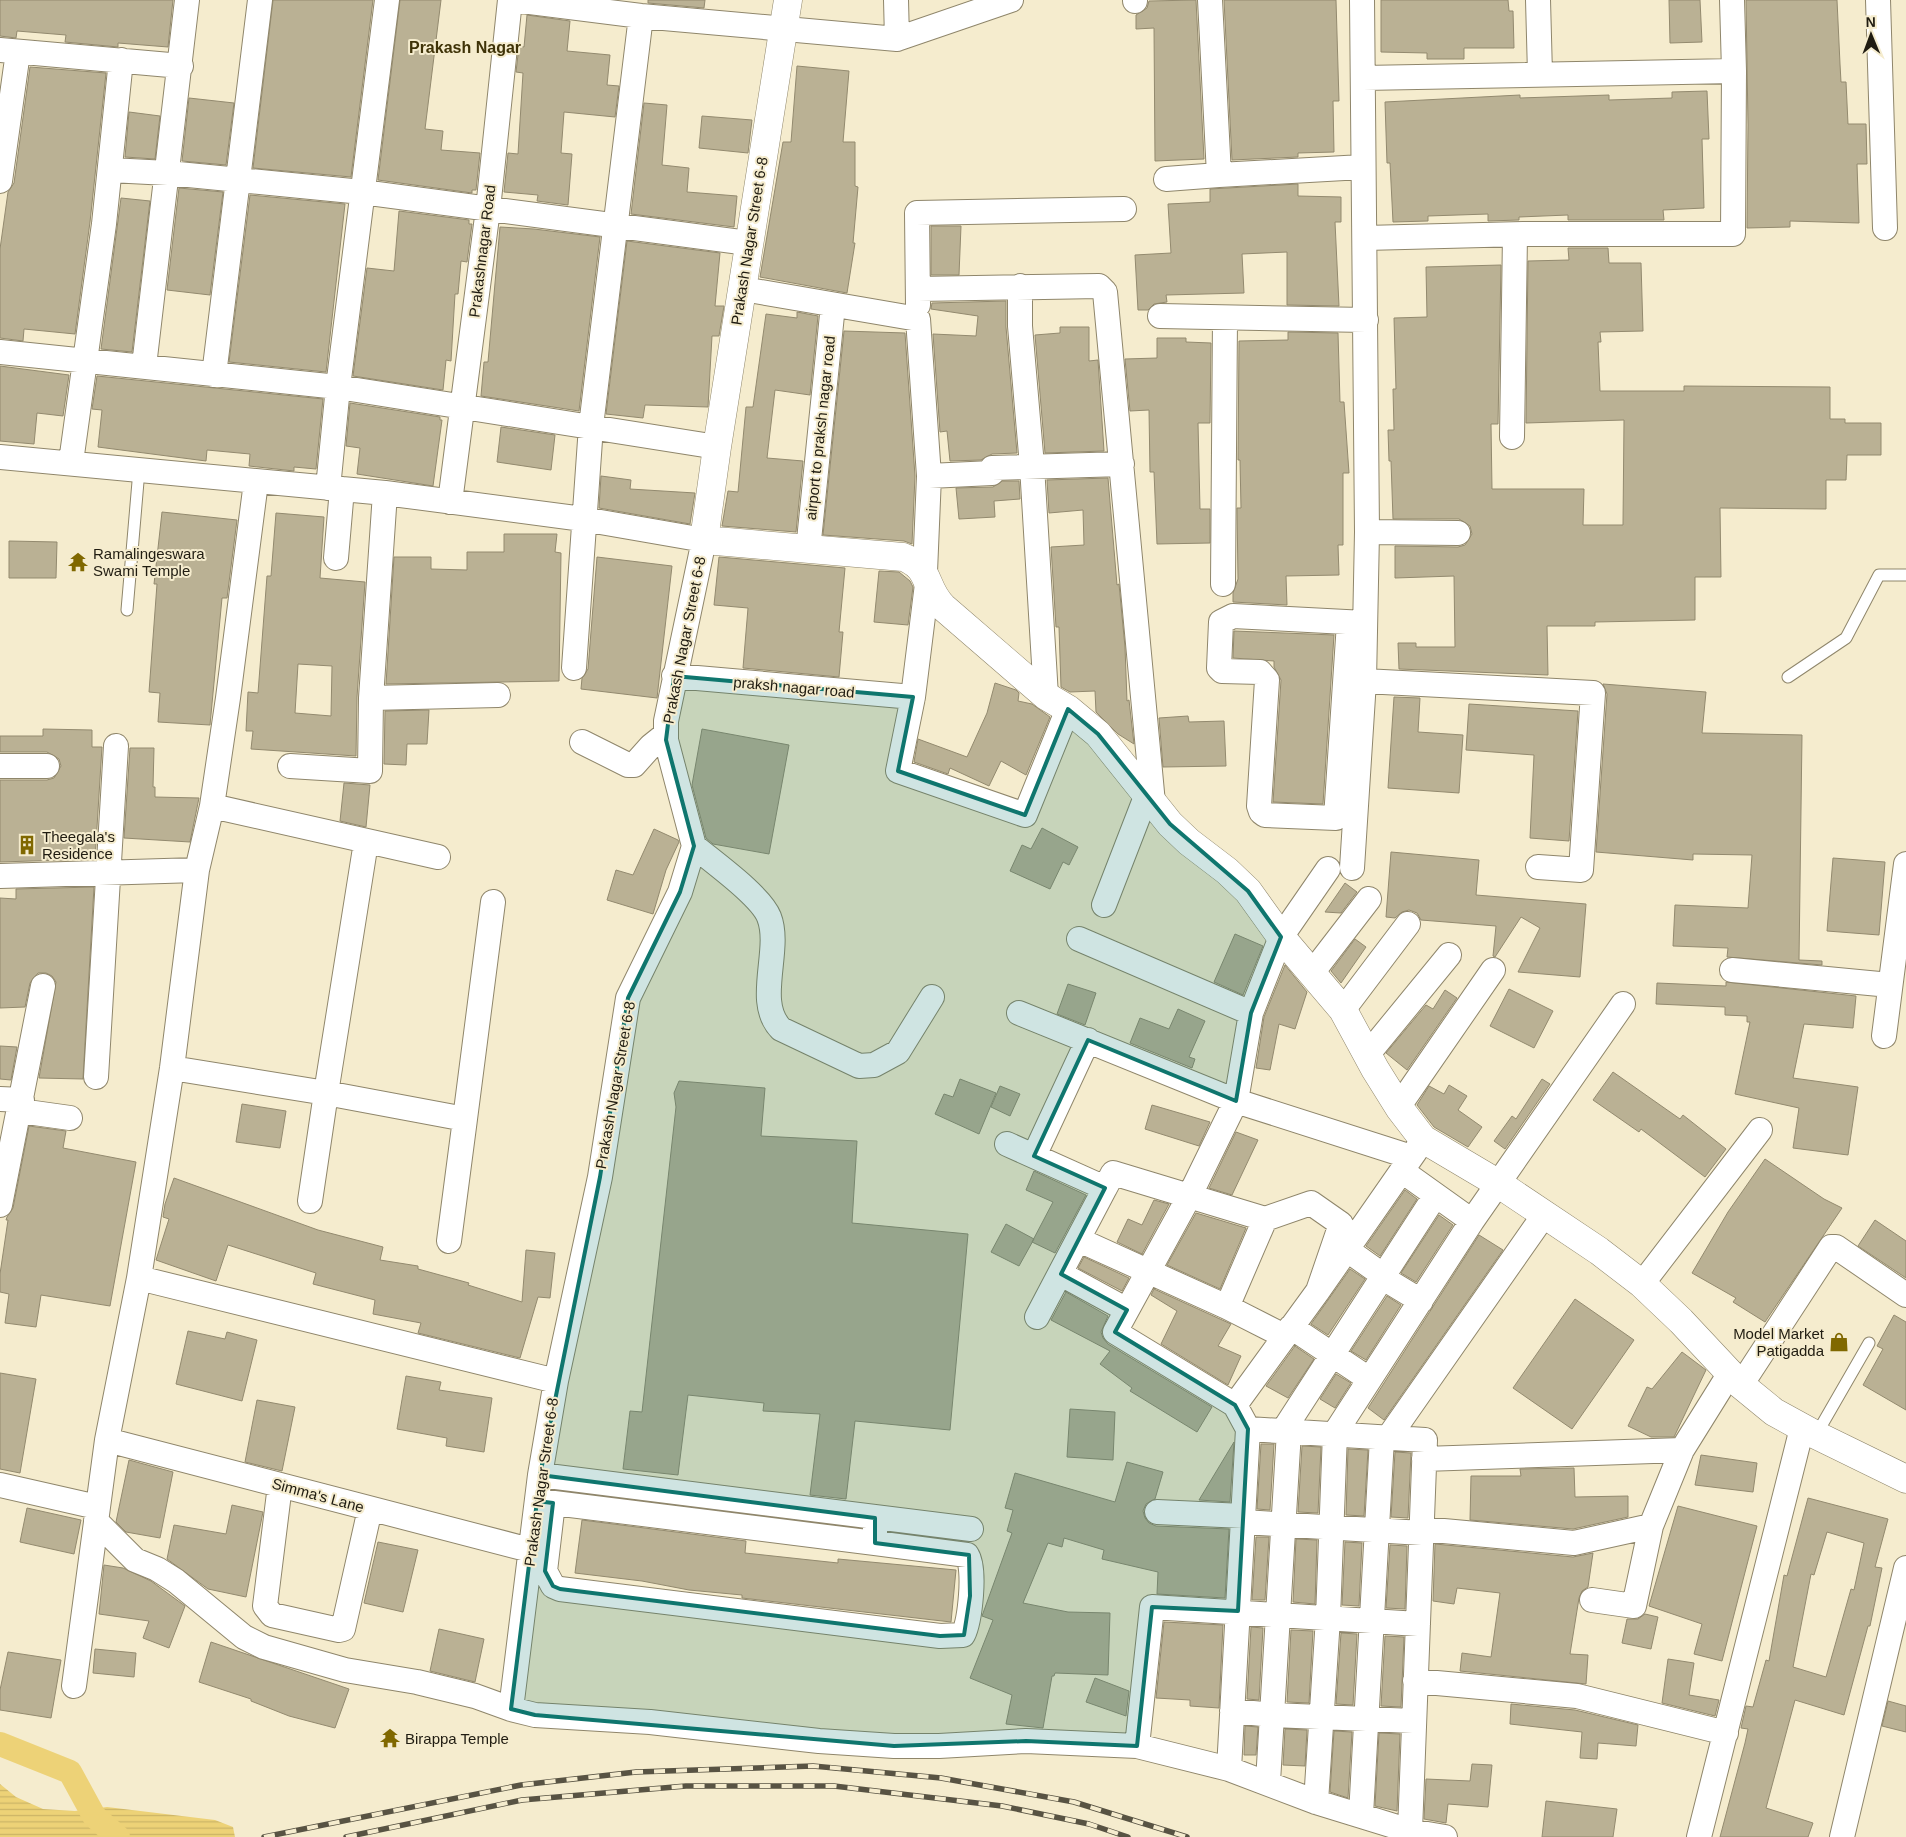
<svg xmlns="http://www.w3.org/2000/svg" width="1906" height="1837" viewBox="0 0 1906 1837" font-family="Arial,sans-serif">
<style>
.water{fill:url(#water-rules)}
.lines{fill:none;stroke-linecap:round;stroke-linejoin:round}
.canal{stroke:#edd277;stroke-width:24}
.building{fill:#bab194;stroke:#938a6f;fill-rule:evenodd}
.service-casing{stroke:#8f866b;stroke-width:13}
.minor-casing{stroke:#8f866b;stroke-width:26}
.tertiary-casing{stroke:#8f866b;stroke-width:29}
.service{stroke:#fff;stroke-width:11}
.minor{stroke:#fff;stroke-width:24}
.tertiary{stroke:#fff;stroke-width:28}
.rail-casing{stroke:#585343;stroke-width:5.5}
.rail{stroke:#f5ecce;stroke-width:4;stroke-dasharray:11;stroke-linecap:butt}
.marked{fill:#0f766e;fill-opacity:0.2;stroke:#0f766e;stroke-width:4;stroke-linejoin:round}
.labels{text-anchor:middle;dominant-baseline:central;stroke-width:4;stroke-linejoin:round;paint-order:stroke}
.street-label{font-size:15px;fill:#201c11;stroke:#f5ecce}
.poi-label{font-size:15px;fill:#201c11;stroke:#f5ecce;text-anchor:start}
.neighbourhood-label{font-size:16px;font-weight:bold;fill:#3f3308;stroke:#f5ecce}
</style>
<defs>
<pattern id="water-rules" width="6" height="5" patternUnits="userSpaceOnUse" patternTransform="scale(1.25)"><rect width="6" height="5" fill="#edd277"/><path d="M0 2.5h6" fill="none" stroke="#cbb466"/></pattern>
</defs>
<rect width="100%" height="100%" fill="#f5ecce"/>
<path class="water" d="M0,1784l16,13 27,12 32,2 32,-4 108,13 18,7 2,10h-235z"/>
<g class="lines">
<path class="canal" d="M0,1744l70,28 24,44 24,21"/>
</g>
<path class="building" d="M0,0h173l-5,47 -50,-4v4l-53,-5 1,-7 -49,-4 -1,7 -16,-2z
M273,0h100l-22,177 -98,-9z
M400,0h41l-16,129 18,2 -2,19 39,3 -4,37h-4v3l-94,-13z
M648,0h57l-1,8 -56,-5z
M1196,0l8,159 -49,2 -1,-133 -18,1v-14l11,-7 2,-7z
M1224,0h112l3,101h-6l1,51 -36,1v4l-66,3z
M1381,0h127l1,11h4l1,37h-50v11h-37v-6l-46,-1z
M1669,0h31l2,42 -32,1z
M1746,0h91l3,64 1,18h5l2,42h18l1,40h-10l2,59 -69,-2v6l-43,1 1,-103z
M527,15l43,6 -3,30 43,4 -3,30 12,1 -4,31 -51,-5 -3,41 11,1 -4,51 -31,-4 1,-6 -34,-3 4,-39 10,1 5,-81 -7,-1 3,-26 5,1z
M797,66l52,5 -6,71h12v44l3,1 -5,56h2l-8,50 -87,-16 23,-135h8z
M30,67l76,6 -16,149 -15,112 -51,-5 -1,12 -23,-3v-89l8,-57 6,-9z
M1707,91l2,48h-7l2,69 -41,2 1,10h-96v-5l-49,2v3l-31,1v-7l-60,2v5l-35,1 -3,-59h-3l-2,-61 135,-7v3l89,-3v5l63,-2v-6z
M189,98l45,5 -8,62 -44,-4z
M644,103l23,2 -5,60 27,3 -2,24 50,4 -3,31 -103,-13z
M129,112l31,4 -5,43 -30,-2z
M702,116l50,4 -4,33 -49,-5z
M1298,184v12l43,1v25h-6l4,84 -52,-1v-53l-45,2 2,39 -78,2 1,7 -13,2 -6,6h-10l-3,-55 36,-2 -3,-49 42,-2v-13z
M179,188l44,4 -13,103 -43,-5z
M250,195l95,9 -19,168 -97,-10z
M121,198l29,3 -18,151 -31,-3z
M399,211l70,9v4h3l-5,38 -6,-1 -3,33h-3l-4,67 -5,-1 -3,30 -90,-14 14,-108 27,3z
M931,226h30l-2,49h-28z
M500,227l34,2 66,8 -21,174 -98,-15 3,-34h4z
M627,241l93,12 -5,53h9l-5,30h-7l-4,71 -63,-2 -2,13 -37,-4z
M1568,248h40l1,15h32l2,68 -43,1 1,10h-3l2,49h84v-5l146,1v32h15v4h36v32h-34l-1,25h-20v29l-106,-1 1,69h-26v43l-100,2v4h-48l1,49 -149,-6 -1,-26h18v4h39l-1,-71 -59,2v-32l63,1 7,-2 7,-11 -2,-8 -11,-7h-66l-2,-58h-2l-1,-31h6l-1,-41h3l-2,-71 33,-1 -1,-50 75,-2 -3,159h-7l1,65h92l-1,36h40l1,-105 -98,3 2,-162 41,-1z
M1006,301v26l11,126 -25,1 -11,6 -31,1 -3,-30 -7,1 -7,-98 43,2 2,-20 -47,-7 1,-6z
M797,312l21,4 -8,79 -35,-5 -8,68 36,3 -7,71 -74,-6 6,-35 10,1 8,-85h7l13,-93 31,4z
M1060,327h29v34l9,-1 6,91 -59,2 -10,-118 25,-2z
M844,331l61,2 10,143 -3,68 -8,-3 -81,-6z
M1288,332l50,1 2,69h4l5,71h-6v72h-5l1,30 -53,1 1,29 -54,-3v-9l5,-14 -1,-71h4l-1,-48h-2l1,-119 49,-1z
M1157,338h29v4l25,1 -1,80h-12l2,86h10v34l-53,1 -3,-72h-4l-1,-62 -19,1 -5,-52 32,-1z
M0,366l69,9 -6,41 -26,-3 -3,31 -34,-3z
M97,376l226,23 -7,70 -22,-2v4l-45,-5 1,-12 -43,-4 -1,11 -108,-14 4,-37 -10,-1z
M350,403l90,14v3h2l-9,66 -76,-12 3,-26 -14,-2z
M501,427l54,8 -4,35 -54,-8z
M601,476l30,4 -1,9 65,4 -5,31 -91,-16z
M1108,478l9,107 2,-1 6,63 2,54 2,-1 5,44 -16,-10 -22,-22 -1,-21 -25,1 -9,-5 -2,-60h-3l-5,-80 33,-2 -1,-35 -34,3 -2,-33z
M1002,481h17l1,18 -26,2 1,16 -36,2 -3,-31 37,-1z
M162,512l75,8 -10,78h-5l-12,127 -52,-3 2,-29 -11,-1 8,-108h-3z
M276,513l48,4 -4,61 45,4 -8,115 -1,59 -105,-7 2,-18h-7l2,-39 10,1 9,-117h4zM298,664l34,2 -1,50 -36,-3z
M504,534h53l-2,18 6,1 -2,128 -173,3 8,-127h37v12l36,1v-18h37z
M9,541l48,1 -1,36h-47z
M597,557l75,9 -15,132 -76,-9 1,-11 6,-9z
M719,557l126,11 -6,64h4l-4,45 -96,-9 5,-60 -34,-3z
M879,571l20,1 11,9 3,6 -5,38 -34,-3z
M1234,631l100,4 -11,169 -50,-2 8,-122 -7,-13v-6l-41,-3z
M995,683l21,7 3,3 -1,8 14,3 18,13 -24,58 -25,-14 -12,25 -39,-18 -2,6 -34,-12 4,-23 49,18 20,-44z
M1603,684l103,8 -4,41 100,2 -3,225 23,1v4l-95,-8 1,-9 -55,-2 2,-41 73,3 4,-53 -59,-1v6l-97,-8 11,-158z
M1394,697l26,1 -2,34 45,3 -4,58 -71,-5z
M1469,704l109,7 -9,130 -39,-3 4,-83 -68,-5z
M429,710l-2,34h-20l-1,21 -22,-1 1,-53z
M1188,716l1,6 35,-1 2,45 -63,1 -4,-49z
M43,729l49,1v17h10l-7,112 -95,3v-82h47l7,-2 7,-12 -2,-7 -12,-7h-47v-16h43z
M702,729l87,16 -20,109 -56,-10 -7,-6 -14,-53z
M130,748h24l-1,39h2v10l44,1 -9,44 -66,-4z
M344,783l26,2 -4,42 -26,-6z
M1042,828l36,19 -9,18 -6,-3 -13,27 -40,-18 12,-26 9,4z
M654,829l24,11 1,2 -13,28 -13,44 -46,-14 9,-30 17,5z
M1391,852l88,8 -3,35 110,9 -6,73 -62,-5 22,-44 -19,-11 -26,40 -2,-1 3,-30 -75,-6 -4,-7 -8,-3 -7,2 -7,6 -9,-1z
M1833,858l52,4 -6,73 -52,-4z
M1345,883l12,9 -16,21 -16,-1z
M94,887l-11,192 -44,-1 17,-96 -4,-6 -6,-3h-8l-8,10 -5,24 -25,1v-110l16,1v-10z
M1235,934l28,12 -20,49 -29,-13z
M1355,939l11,8 -25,36 -10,-12z
M1285,965l22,27 -12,37 -16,-5 -9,46 -14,-2 8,-51z
M1726,982l130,14 -3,32 -49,-4 -11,54 65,9 -10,68 -55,-7 6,-40 -64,-14 15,-72h-3v-6l-22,-1v-8l-69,-3 1,-21 69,3z
M1068,984l28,9 -11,32 -28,-11z
M1509,989l44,22 -19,37 -44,-22z
M1445,990l12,8 -50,72 -21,-17 40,-48 7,4z
M1178,1009l27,12 -16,36 6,2 -3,9 -62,-25 10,-25 29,11z
M0,1046l17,1 -6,33 -11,-1z
M1613,1072l67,47 3,-4 43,34 -21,28 -64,-48 -2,3 -46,-32z
M960,1079l36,14 -17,41 -44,-20 9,-20 9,3z
M1542,1079l8,5 -45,65 -11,-8 18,-25 4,3z
M679,1081l86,7 -4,48 96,5 -5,82 116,11 -18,196 -95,-9 -9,78 -36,-4 10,-81 -57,-3 1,-8 -76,-8 -10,80 -55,-6 7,-58 12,1 34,-305 -2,-14z
M1449,1085l18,11 -9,14 24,17 -14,20 -34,-20 -17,-22 12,-19 15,8z
M1000,1086l20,8 -10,22 -19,-9z
M242,1104l44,7 -6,37 -44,-6z
M1152,1105l58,17 -11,24 -54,-17z
M29,1126l37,5 -3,17 73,14 -26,144 -69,-11 -5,32 -31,-4 4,-29 -9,-2v-18l8,-54h-2l1,-3 6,-9z
M1236,1132l22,8 -26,55 -23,-7z
M1765,1159l59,40 18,9 -77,114 -32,-20 3,-4 -44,-25 36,-61z
M1034,1171l52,24 -31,58 -23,-11 21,-40 -27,-12z
M174,1178l144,52 65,17 -3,13 38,6v3l51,14 -1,2 54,17 4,-52 29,3 -5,45 -12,-1 -18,61 -102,-25 3,-10 -48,-9 2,-14 -62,-16 3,-11 -88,-28 -12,36 -60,-21 13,-41 -6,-2 2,-13z
M1405,1190l12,9 -37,57 -14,-10z
M1154,1200l15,4 -27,50 -25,-12 11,-23 14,6z
M1196,1213l50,15 -26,61 -53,-24z
M1439,1215l14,10 -37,57 -15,-9z
M1875,1220l31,21v37l-48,-32z
M1006,1224l28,15 -15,27 -28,-14z
M1479,1235l24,15 -119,170 -16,-12z
M1084,1257l45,21 -7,13 -44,-23z
M1350,1269l15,10 -37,56 -17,-11z
M1154,1289l77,35 -13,22 23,10 -13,29 -67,-41 16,-33 -26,-16z
M1066,1292l42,24 -7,16 2,6 5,6 104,63 -15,25 -67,-41 2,-3 -32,-24 10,-13 -59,-31z
M1387,1296l14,9 -35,55 -15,-9z
M1575,1299l59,41 -62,89 -59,-41z
M1894,1315l12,7v88l-43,-25 20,-36 -6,-3z
M188,1331l37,8 2,-7 30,8 -15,61 -66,-17z
M1295,1346l19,13 -26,39 -22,-12z
M1682,1352l24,18 -32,67h-23l-23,-11 19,-39 5,2z
M0,1373l36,6 -16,94 -20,-4z
M1336,1374l15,9 -16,25 -15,-9z
M406,1376l35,6 -2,8 53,8 -8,54 -38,-6 1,-8 -50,-9z
M257,1400l38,7 -13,64 -37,-9z
M1070,1409l45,3 -2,48 -46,-3z
M1234,1442l-4,60 -31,-2z
M1261,1444h13l-4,66 -13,-1z
M1302,1446l19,1 -3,66 -20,-1z
M1348,1449l20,1 -4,66 -18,-1z
M1395,1452l16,1 -3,65 -17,-1z
M1701,1455l56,8 -4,29 -58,-7z
M129,1460l44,12 -13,66 -34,-6 -10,-10z
M1127,1462l36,10 -8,27 -9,5 -3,7 2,7 4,5 7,3 73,3 -4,69 -68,-4 1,-22 -56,-13 2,-9 -40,-12 -2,9 -14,-4 -25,60 45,9 42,1 -2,62 -53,-2 -1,3h-2l-9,52 -37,-4 6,-29 -42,-17 23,-58 -11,-4 30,-83 -5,-2 6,-21 -8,-2 10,-35 100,29z
M1574,1468l1,29 53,-1v21l-55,12 -103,-9 1,-44h50l-1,-7z
M1808,1498l80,21 -13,48 7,1 -12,58h-2l-24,89 -49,-15 -29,108 47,15 -5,14h-88l25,-94 3,-14 -7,-1 5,-22 7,1 13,-47 3,1 15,-86 3,1zM1827,1532l37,11 -10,47 -3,-1 -25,88 -33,-10 18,-93 3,1z
M232,1505l31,7 -17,85 -38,-8 -41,-30 7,-34 52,9z
M1678,1506l79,20 -35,135 -28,-7 8,-30 -53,-18z
M27,1508l54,12 -7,34 -54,-12z
M582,1520l164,21 -1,12 93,10v-4l118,11 -5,52 -209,-24v-3l-53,-5 -47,-9 -67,-8z
M1256,1537h13l-4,63h-13z
M1296,1539l21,1 -2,64 -22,-2z
M378,1542l40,8 -15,62 -39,-9z
M1345,1542l17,1 -3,63 -17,-1z
M1435,1544l138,13 20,-4 -5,34 -6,4 -3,7 -9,56 18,1 -2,29 -126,-13 2,-18 29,4 9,-64 -43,-5 -3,16 -21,-3z
M1390,1545l17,1 -2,63 -19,-1z
M104,1565l19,3 28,13 34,25 -16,42 -26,-10 6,-17 -50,-7z
M1645,1614l13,3 -7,32 -29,-6 5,-24h11z
M1164,1622l59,3 -4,83 -29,-2v-6l-34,-2z
M1251,1627l12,1 -4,72 -12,-1z
M439,1629l45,10 -9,43 -45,-11z
M1291,1630l22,1 -4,72 -22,-1z
M1341,1633l16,1 -4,71 -17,-1z
M1385,1636l19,1 -3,70 -20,-1z
M211,1642l138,47 -14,39 -46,-12 -38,-15v-2l-52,-17z
M95,1649l41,4 -2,24 -41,-4z
M8,1652l53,8 -10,58 -51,-8v-20z
M1668,1659l26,4 -5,32 30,5 -4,16 -53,-13z
M1095,1678l34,13 -3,25 -40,-14z
M1888,1701l18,5v26l-24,-6z
M1511,1704l64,6 63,15 -2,21 -38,-3 -1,16 -17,-1 2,-26 -72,-8z
M1245,1726l13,1 -2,28h-12z
M1285,1729l22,1 -2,36 -22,-1z
M1334,1731l18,1 -4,66 -18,-6z
M1379,1733l21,1 -3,77 -22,-5z
M1472,1764l20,1 -4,42 -40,-3 -2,19 -22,-4 2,-40 44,2z
M1546,1801l71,8 -4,28h-71z"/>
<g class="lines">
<defs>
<path id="service" d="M127,610l12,-140
M1788,677l58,-39 33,-63h27
M1816,1435l53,-92"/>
<path id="minor" d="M514,0l127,16 256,23 114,-39
M896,0l1,39
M1135,0v1
M1210,0l9,175 143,-8
M1538,0l2,74
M1878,0l7,228
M0,50l181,16
M1363,78l371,-7
M110,170l58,3 194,19 386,51
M1166,179l53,-4
M0,181l18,-129
M1365,238l158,-4h210l1,-163 -2,-71
M1020,286v40l12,140 14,230
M743,289l175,30 11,157 -4,96
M918,289l181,-3 6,6 48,511
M918,305l-1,-92 207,-4
M1160,316l206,4
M0,352l338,35 379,60
M144,366l43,-366
M214,375l46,-375
M1512,437l3,-202
M0,457l385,36 198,26 121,21 -38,181v19l28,106 -14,46 -52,106 -28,179 -44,204 -16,94 -29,234
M71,462l33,-238 17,-164
M929,476l63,-3v-5l130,-4
M328,488l10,-101 49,-387
M450,502l38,-293 22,-209
M1367,532l91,1
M808,550l25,-245
M336,558l6,-69
M927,584l-14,113 -15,74 127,44 43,-106
M1223,584l2,-266
M1349,623l-13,195 -71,-3 -4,-3 -2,-6 8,-126 -7,-8 -38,-1 -3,-3 2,-46 12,-6 132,7
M574,668l17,-242 50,-410
M674,676l239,21
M1364,681l229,12 -12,177 -43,-3
M371,698l127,-3
M582,742l46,23h6l17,-19 15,-12
M0,766h47
M290,766l80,5 1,-73 14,-205
M212,806l226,51
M366,842l-40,251 139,26 28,-217
M694,846c19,16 67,50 75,71 13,33 -15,85 12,112l78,37 15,-1 24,-13 34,-55
M1352,868l12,-187 3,-149 -5,-532
M1328,869l-47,68 -30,76 -15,88 -46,94 -75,137 120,73 13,24 177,11 -15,391
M0,876l197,-6
M1104,905l43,-111
M1079,939l172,74
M1732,970l158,15
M1312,973l57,-74
M1343,1010l65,-86
M1019,1013l217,88 175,56
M1884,1036l22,-172
M1368,1054l81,-99
M172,1068l154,25 -16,108
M96,1077l20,-331
M0,1099l22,1
M1399,1106l94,-136
M20,1111l50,7
M1007,1144l98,44 8,-15 152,46 46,-16 30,21 -23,67
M1034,1156l54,-116
M1402,1171l70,50
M0,1205l43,-219
M1079,1240l148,67 57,29
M449,1241l16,-122
M1346,1249l38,27 -1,2 38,23
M1061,1274l66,36
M139,1278l417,103
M1642,1284l118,-154
M1227,1307l38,-88
M1037,1317l68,-129
M1291,1327l78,52
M1741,1385l90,-138h5l70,48
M1235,1405l83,-114 101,-145
M1283,1431l152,-235
M1388,1438l156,-223
M107,1440l423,110
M1424,1459l258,-9
M540,1475l431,54
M0,1485l97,22
M280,1485l-15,121 7,9 67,15 4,-1 27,-120
M538,1501l337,42v-16
M553,1503l-8,68 8,15 7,3 380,47 23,-1c7,-14 13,-66 4,-80l-92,-12
M1157,1512l86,4
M96,1521l39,39 22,9 19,12 68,56 20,10 81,23 72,12 58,14 36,13 24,6 115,7 169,19 75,5h45l87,-5 111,5 92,23 87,33 94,29 35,6
M1243,1522l179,11
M1422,1529l152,14 77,-17 31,-76 48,-77
M1592,1600l42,6 17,-80
M1415,1681l162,15 149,37
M74,1686l33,-246 32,-162 33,-210 25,-198 15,-64 16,-108 28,-216
M1232,1711l41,4 140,6
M1137,1746l15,-139 266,17
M1229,1769l19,-340
M1268,1782l21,-351
M1316,1802l12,-184 7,-185 137,-212 151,-217
M1361,1815l21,-377
M1699,1837l103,-409
M1842,1837l64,-269"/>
<path id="tertiary" d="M788,0l-71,447 -13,93 199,17c29,11 20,30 40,50l103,89 22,13 30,25 72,90 19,18 38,29 21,20 33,46 62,73 32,59 25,40 23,30 76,45 100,67 43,33 39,37 60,64 33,27 42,23 90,44"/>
</defs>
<use href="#service" class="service-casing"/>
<use href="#minor" class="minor-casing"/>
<use href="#tertiary" class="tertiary-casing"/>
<use href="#service" class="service"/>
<use href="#minor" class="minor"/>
<use href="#tertiary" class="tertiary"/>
<defs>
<path id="rail" d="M264,1837l257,-52 115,-13 177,-6 128,12 133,24 113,35
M346,1837l176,-37 164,-14h148l168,20 87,18 39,13"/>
</defs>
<use href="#rail" class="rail-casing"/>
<use href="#rail" class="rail"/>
</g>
<path class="marked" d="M674,676l239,21 -15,74 127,44 43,-106 30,25 72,90 78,67 33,46 -30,76 -15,88 -148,-61 -54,116 71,32 -44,86 66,36 -12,22 120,73 13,24 -10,182 -86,-4 -15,139 -111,-5 -132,5 -359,-31 -24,-6 26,-208 16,2 -8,68 8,15 7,3 380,47 24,-1 6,-39 -1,-41 -94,-12v-25l-335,-43 60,-298 28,-179 52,-106 14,-46 -28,-106z"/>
<defs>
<symbol id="temple-bare" viewBox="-9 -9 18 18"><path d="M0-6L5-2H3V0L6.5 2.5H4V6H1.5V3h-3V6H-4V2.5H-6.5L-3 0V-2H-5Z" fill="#806800" stroke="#f5ecce" stroke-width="2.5" paint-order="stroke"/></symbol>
<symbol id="building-bare" viewBox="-9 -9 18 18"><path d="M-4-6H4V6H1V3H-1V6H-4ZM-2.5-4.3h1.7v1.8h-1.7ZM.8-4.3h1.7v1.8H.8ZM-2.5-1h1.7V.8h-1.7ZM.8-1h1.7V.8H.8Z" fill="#806800" stroke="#f5ecce" stroke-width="2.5" paint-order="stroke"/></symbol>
<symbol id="shop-bare" viewBox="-9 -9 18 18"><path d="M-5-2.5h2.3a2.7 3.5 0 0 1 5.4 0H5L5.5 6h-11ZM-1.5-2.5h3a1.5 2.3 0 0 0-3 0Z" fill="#806800" stroke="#f5ecce" stroke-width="2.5" paint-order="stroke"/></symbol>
</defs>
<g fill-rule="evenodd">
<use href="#temple-bare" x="64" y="548" width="28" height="28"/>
<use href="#building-bare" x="13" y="831" width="28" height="28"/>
<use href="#shop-bare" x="1825" y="1328" width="28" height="28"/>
<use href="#temple-bare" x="376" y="1724" width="28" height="28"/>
</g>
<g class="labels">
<g class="street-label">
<text transform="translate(749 241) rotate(-81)">Prakash Nagar Street 6-8</text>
<text transform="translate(482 251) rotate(-83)">Prakashnagar Road</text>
<text transform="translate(820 428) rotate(-84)">airport to praksh nagar road</text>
<text transform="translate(684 640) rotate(-79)">Prakash Nagar Street 6-8</text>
<text transform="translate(794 687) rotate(5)">praksh nagar road</text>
<text transform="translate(615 1085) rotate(-80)">Prakash Nagar Street 6-8</text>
<text transform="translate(541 1482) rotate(-82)">Prakash Nagar Street 6-8</text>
<text transform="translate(318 1495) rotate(15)">Simma's Lane</text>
</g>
<g class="poi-label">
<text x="93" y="553">Ramalingeswara<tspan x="93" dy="17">Swami Temple</tspan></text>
<text x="42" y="836">Theegala's<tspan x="42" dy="17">Residence</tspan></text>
<text x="1824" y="1333" text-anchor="end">Model Market<tspan x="1824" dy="17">Patigadda</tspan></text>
<text x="405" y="1738">Birappa Temple</text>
</g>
<g class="neighbourhood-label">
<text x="465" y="47">Prakash Nagar</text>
</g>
</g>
<g transform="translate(1871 35) rotate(359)" stroke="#f5ecce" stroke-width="4" paint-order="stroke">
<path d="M0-4L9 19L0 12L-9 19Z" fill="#201c11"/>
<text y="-8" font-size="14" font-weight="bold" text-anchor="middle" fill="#201c11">N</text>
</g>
</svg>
